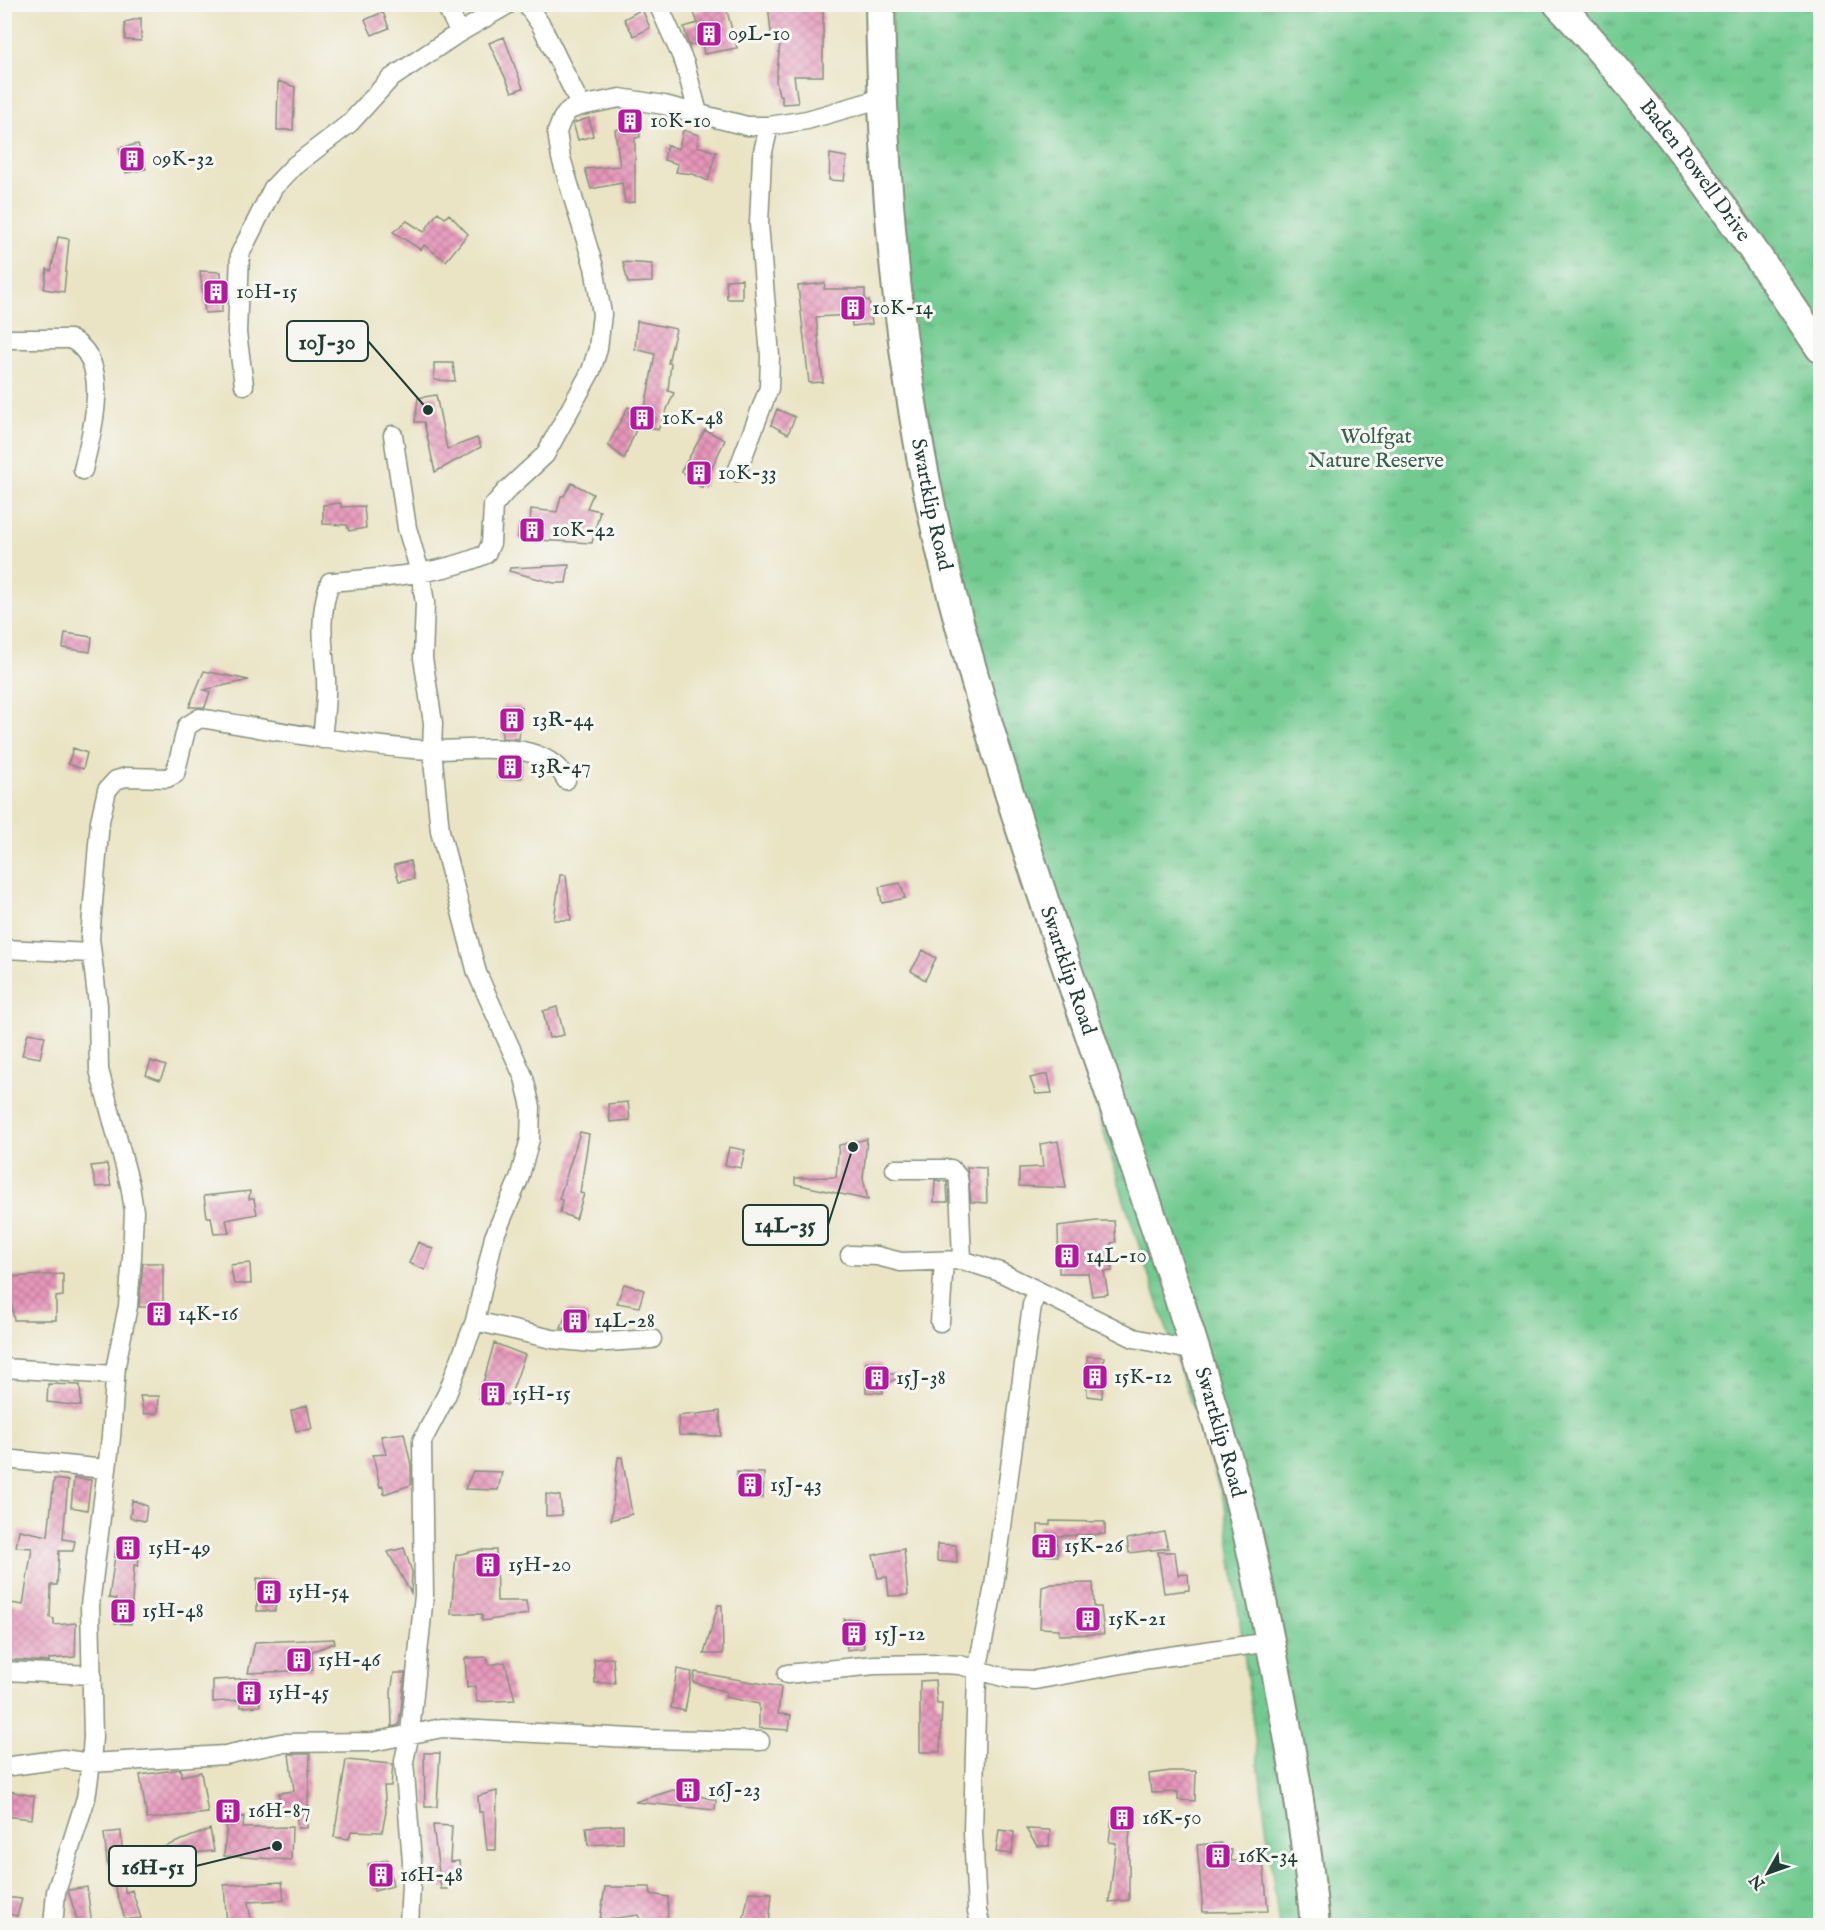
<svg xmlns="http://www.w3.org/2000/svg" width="1825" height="1930" viewBox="0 0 1825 1930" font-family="'IM FELL English',serif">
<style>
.grass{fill:url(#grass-tufts);stroke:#488462;stroke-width:1.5}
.building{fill:url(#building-cross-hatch)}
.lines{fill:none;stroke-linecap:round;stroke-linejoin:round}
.minor-casing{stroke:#84907c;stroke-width:21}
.primary-casing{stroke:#84907c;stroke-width:32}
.minor{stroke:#fff;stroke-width:18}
.primary{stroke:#fff;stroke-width:28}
.labels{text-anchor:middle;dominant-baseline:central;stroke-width:6;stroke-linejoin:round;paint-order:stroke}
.poi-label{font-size:21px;fill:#1f3d34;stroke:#f6f6f2;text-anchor:start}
.street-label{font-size:21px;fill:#1f3d34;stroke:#f6f6f2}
.park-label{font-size:21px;fill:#34604b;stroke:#f6f6f2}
.leader{fill:none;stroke:#1f3d34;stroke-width:2}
.callout-dot{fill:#1f3d34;stroke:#f6f6f2;stroke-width:2}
.callout{fill:#f6f6f2;stroke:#1f3d34;stroke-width:2}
.callout-label{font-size:22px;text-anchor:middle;font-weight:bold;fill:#1f3d34}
</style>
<defs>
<pattern id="grass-tufts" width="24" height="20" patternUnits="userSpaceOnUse" patternTransform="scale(1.5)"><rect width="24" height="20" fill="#71ca90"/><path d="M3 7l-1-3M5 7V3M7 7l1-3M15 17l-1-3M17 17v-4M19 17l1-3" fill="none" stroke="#5ca576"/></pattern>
<pattern id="building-cross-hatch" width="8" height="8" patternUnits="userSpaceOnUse" patternTransform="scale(1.5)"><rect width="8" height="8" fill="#e796ba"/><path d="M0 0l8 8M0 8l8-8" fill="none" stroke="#bb7c98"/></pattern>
</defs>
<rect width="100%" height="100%" fill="#f6f6f2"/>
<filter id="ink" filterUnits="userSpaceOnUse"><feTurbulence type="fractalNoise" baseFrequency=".0167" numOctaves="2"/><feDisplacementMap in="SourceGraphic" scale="12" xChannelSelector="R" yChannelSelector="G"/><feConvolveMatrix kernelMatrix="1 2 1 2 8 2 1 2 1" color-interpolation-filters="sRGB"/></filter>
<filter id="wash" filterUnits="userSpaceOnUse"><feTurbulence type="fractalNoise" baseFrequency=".008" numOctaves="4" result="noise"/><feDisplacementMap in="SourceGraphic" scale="24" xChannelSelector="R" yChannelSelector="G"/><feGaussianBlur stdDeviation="1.35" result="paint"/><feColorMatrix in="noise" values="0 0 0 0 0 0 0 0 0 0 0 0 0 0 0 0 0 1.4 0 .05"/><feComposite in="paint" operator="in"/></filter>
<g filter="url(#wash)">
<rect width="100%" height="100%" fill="#eae4c4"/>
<path class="grass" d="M892,5h928v1920h-541l-54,-420 -101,-305 -176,-590 -57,-490z"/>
<g id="blocks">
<path class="building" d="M713,4h12l12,44 -33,6 -2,-13 -13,5 -5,-19 14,-4 -4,-10z
M768,4h55v72h-29l4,27 -16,1v-9h-3l-3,-14 5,-48h-10z
M642,9l8,19 -16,8 -10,-17z
M383,12l6,16 -17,7 -7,-15z
M141,18v23l-16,-1v-18z
M504,37l19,51 -11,4 -23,-49z
M278,81l17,6 -2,43h-16z
M638,112l2,25 -5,1v64l-10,1 -3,-20 -31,6 -6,-20 35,-3 -5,-36 8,-2 -2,-14z
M589,118l4,18 -15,4 -5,-17z
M683,130l16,5 -2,11 19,6 -8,29 -15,-7 -17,-2 2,-8 -14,-4 3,-15 12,4z
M138,144l8,25 -20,4 -7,-25z
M830,154l17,3 -3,24 -15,-1z
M438,212l7,6 4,-4 19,20 -22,27 -22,-16 -3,5 -28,-18 14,-11 17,11z
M58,237l11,2 -5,53 -20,-3 3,-20 4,2z
M623,262l29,2v18l-24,1z
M200,271l21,1 1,40 -17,1z
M742,279v20h-15l-1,-19z
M825,283l-1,6h41v12l4,-1 3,24 -20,2 -1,-11 -35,2 7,65 -14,1 -11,-97z
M637,321l39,8 -8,34h3l-3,28 6,2 -16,37 -16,-6 13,-70 -20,-5z
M434,363h19l2,18 -21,-1z
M436,395l11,54 30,-11 4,9 -46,25 -11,-50h-9l3,-24z
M628,407l15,5 -19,47 -16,-14z
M777,409l18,8 -7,17 -17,-9z
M705,430l20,10 -23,48 -16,-10 1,-3 -6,-4z
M572,483l21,11 -6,14 13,3 -8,32 -74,-4 1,-15h11l1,-15 26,3 4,-16h3z
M341,503v4l23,-1 2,22 -17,3 -2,-6 -24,-1v-19z
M569,565l-3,18h-12l-45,-12 1,-3z
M65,633l27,4 -2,15 -27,-4z
M204,671l45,9 -45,10 6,2 -5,15h-16z
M503,705l19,2 -3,32 -17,-1z
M73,748l14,5 -4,16 -15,-5z
M499,760l23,2 -1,16h-24z
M410,861l4,18 -15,2 -5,-16z
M560,875h6l5,45h-17z
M900,883l5,15 -23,5 -3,-16z
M923,950l13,8 -11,22 -14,-9z
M557,1007l7,28 -15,3 -6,-27z
M28,1033l17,3 -5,22 -18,-3z
M151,1061l15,5 -6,14 -14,-5z
M1048,1074l4,19 -16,1 -6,-16z
M628,1102l2,18 -20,2 -2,-18z
M580,1132l9,2 -9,59 4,1 -8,25 -16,-6 2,-13 -3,-1z
M867,1139l-4,39 5,22 -73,-16v-6l41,-1 3,-32z
M1058,1141l8,47 -47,-2v-18l24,-1 -3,-23z
M729,1147l16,3 -4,18 -16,-3z
M107,1164l4,22 -15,1 -5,-21z
M967,1167l19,1 1,35 -16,-1z
M935,1180l12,2 1,20h-14z
M250,1191l-1,8h5l3,15 -31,6 3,13 -15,1 -3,-17h-4l-3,-21z
M1097,1221h17l2,21 -5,1 1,28 -8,1 4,22 -16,2 -4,-23h-29l-1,-47z
M418,1242l15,7 -8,21 -16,-7z
M143,1263h20v44h-24z
M250,1263l1,21h-17l-4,-19z
M63,1274v22l-7,1v23h-42l-7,-43z
M624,1284l20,6 -5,17 -22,-4z
M568,1309l21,6 -5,16 -23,-3z
M494,1343l31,12 -18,50 -28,-7z
M1087,1356l17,1 -2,41 -15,-2z
M866,1363l16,1 1,9 21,2 -22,11 1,7 -17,-1z
M48,1384l32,1 1,21 -34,-4z
M140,1396h19l-1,17 -14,1z
M307,1405l5,24 -16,2 -5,-20z
M720,1411l1,25 -42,-1 -1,-19 18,-2 1,3 1,-3z
M404,1433l7,32v20l-27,9 -1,-8 -3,1 -7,-32 13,-1 -5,-18z
M618,1457h4l10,57 -21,6z
M473,1471l29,1 -4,18 -33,-1z
M737,1472l27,1 -1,25 -24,-2z
M74,1478l17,2 -4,30 -16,-3z
M54,1479l14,2 -5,58 12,2 -2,10h-14l-2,34h-6l-1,33 4,1v6l22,-2 -1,34 -26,2v3l-45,-3v-57l19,3 9,-57 -16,-1 3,-17 29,6z
M546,1494l14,2 2,19 -16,1z
M132,1500l15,6 -2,15 -15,-3z
M1050,1521l55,1v12l-48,2 1,20 -20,-1v-30h12z
M1164,1532l4,16 -39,5 -2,-14z
M117,1541l23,1 -2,24 -4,-1 -3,59 -16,-1 1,-24 -7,-1z
M937,1544l19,1 1,18 -20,-2z
M404,1548l8,24 -1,21 -23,-41z
M904,1549l4,46 -19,1 -2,-19 -9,1 -5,-23z
M478,1550h18l1,51h29l2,13 -46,7v-7h-31l5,-59z
M1158,1552h17l3,23 10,-1 1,16 -25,3z
M257,1578l20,2 -2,31h-18z
M1093,1583l1,24h7l3,27 -45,1v-6l-19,-1 2,-41 10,-3z
M718,1605h4l1,49h-19z
M844,1619h17l3,29 -17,2z
M334,1639l1,4 -25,9h2l1,18 -65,3 7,-31z
M487,1657l2,8 16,-3 10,38 -38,2 -2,-16 -8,2 -2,-30z
M613,1658l2,25h-20l-1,-24z
M677,1669l15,3 -7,39 -14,-3z
M695,1672l86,15 -3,27 13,1 -2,15 -30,-2v-24l-34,-7 1,-5 -33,-10z
M394,1673h11l-6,52 -7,2 -1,-35z
M258,1678l2,28 -19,1 -1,-7 -27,2v-22z
M935,1680l2,24h5l-2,48h-20v-71z
M424,1753h16l-3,54h-12z
M289,1754h21l-3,74h-9l-2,-14 -17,-1v-20l15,-2z
M346,1760l47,4 -2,22h-7l2,26 -4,20 -31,-1 -2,8 -15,-2z
M181,1769v7l20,-4 7,41 -61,6 -7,-44z
M1171,1771h25l-1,30 -17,-1v-8l-27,1 -2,-19z
M696,1784l-1,11 21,5 -1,10 -80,-8 38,-12 7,2 1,-4z
M4,1790l30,6 -2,23 -28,-3z
M497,1791l-1,59h-9l-4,-38h-4l-1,-16z
M1113,1808l20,1 -4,31v60l-20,2 7,-59 -7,-1z
M244,1816l-1,12 49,-1 -1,33 -67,-4 3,-34z
M433,1825l19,1 -2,36 9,-1 2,16 -12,2 -1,10h-7z
M623,1825v18l-35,2 -2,-18z
M210,1829l4,22 -64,6 -1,-4z
M1026,1829l24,1 -1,16h-12z
M999,1830l15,2 -2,22 -16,-2z
M121,1831l4,62 7,-3 9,28 -10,1h-6l-18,-58 -3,-28z
M1221,1843v6l11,1 -1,11 32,-1 5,51 -65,1 -6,-67z
M388,1860l5,26 -19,5 -6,-27z
M282,1882l2,18 -36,2 4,24h-25l-3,-41z
M87,1887l5,39h-13l-11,-36z
M605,1887h45l1,7 17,3 -1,29h-27l-1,-11 -39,5z
M749,1892l23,1 -3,33h-27z
M4,1897l18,2 -5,17 -13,-3z"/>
</g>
</g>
<g filter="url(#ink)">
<use href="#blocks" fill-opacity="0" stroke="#84907c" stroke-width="1.5"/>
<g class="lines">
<defs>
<path id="minor" d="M445,4l15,29
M526,4l15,21 40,81
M658,4l27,60 13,49
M4,339h66c44,21 21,95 13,131
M244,385l-7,-52 3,-79 33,-66 21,-22 56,-43 40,-44 67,-45 52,-30
M393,435l14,93 13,44 5,31 -2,55 10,65 -1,27 8,81 37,142 47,105 7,29 -1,32 -11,40 -25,58 -19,84 -28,73 -25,47 2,154 -14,138 -6,28 8,101 -3,64
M737,472l32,-84 1,-32 -11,-132 3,-68 7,-30
M322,739c2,-20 5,-40 4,-60 -3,-36 -8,-62 4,-97 49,-4 111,-7 156,-28l5,-11 2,-37 13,-15 39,-36 46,-84 7,-22 4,-35 -8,-47 -33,-109 -4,-26 5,-13 7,-9 12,-4 39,-8 44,7 83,21h22l38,-6 76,-22
M4,949l87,4
M895,1169h56l7,8 1,7 3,76 38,12 134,66 60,13
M850,1255l27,1 24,6 61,-2
M475,1321l77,18 40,4 60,-4
M940,1322l4,-61
M4,1368l110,7
M4,1459l102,10
M4,1671l88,4
M787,1674l88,-9 66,-1 19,1 50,14 25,1 114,-21 121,-17
M4,1767l59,-8 28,4 134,-8 56,-12 91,-1 70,-14 208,11 110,2
M53,1926l3,-34 30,-94 5,-35 2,-26 -3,-132 21,-168 5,-72 12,-59 4,-49 2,-46 -4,-26 -31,-115 -1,-65 -8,-67 10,-117 7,-31 9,-10 10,-3 41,1 8,-4 12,-48 13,-8c71,12 141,25 213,31 36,3 74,-4 110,2 19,4 35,12 43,29
M981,1926l-4,-15 -4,-79 4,-161 17,-85 38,-281 5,-13"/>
<g id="primary">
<path id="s1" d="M880,4c3,192 20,386 67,572 79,312 206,609 291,919 13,48 22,97 32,146 19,93 36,189 45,285"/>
<path id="s2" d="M1558,4c100,105 181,224 262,344"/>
</g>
</defs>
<use href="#minor" class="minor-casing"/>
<use href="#primary" class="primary-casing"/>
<use href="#minor" class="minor"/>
<use href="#primary" class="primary"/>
</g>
</g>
<defs>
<symbol id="building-square" viewBox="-11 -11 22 22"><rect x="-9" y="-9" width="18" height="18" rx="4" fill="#b5179e" stroke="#f6f6f2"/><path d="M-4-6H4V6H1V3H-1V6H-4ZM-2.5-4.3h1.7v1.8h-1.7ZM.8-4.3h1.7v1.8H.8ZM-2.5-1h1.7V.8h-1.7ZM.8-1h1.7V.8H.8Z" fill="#fff"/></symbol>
</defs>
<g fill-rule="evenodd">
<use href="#building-square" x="694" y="19" width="30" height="30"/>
<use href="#building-square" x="615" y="106" width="30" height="30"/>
<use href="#building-square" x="117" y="144" width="30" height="30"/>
<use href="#building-square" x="201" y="277" width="30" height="30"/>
<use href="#building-square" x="838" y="293" width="30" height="30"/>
<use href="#building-square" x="627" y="403" width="30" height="30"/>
<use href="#building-square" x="684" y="458" width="30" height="30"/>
<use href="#building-square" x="517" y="515" width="30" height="30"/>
<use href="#building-square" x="497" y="705" width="30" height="30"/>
<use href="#building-square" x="495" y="752" width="30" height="30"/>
<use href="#building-square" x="1052" y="1241" width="30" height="30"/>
<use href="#building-square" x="144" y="1299" width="30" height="30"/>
<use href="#building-square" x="560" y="1306" width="30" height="30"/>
<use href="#building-square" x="1080" y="1362" width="30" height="30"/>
<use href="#building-square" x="862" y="1363" width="30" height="30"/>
<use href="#building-square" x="478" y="1379" width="30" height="30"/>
<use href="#building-square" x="735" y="1470" width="30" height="30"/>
<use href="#building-square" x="1029" y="1531" width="30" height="30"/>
<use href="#building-square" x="113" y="1533" width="30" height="30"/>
<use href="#building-square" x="473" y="1550" width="30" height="30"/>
<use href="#building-square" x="254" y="1577" width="30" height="30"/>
<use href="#building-square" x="108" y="1596" width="30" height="30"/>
<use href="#building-square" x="1073" y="1604" width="30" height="30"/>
<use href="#building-square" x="839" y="1619" width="30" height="30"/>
<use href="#building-square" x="284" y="1645" width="30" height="30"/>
<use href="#building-square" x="234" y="1678" width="30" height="30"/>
<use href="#building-square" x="673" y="1775" width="30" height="30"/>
<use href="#building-square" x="213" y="1796" width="30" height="30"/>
<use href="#building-square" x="1107" y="1803" width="30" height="30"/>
<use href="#building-square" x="1203" y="1841" width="30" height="30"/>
<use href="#building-square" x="366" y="1860" width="30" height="30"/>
</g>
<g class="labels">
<g class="poi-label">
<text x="728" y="34">09L-10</text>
<text x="650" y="121">10K-10</text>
<text x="152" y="159">09K-32</text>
<text x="236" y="292">10H-15</text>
<text x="872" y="308">10K-14</text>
<text x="662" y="418">10K-48</text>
<text x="718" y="473">10K-33</text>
<text x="552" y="530">10K-42</text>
<text x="532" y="720">13R-44</text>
<text x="530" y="767">13R-47</text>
<text x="1086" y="1256">14L-10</text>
<text x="178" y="1314">14K-16</text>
<text x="594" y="1321">14L-28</text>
<text x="1114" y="1377">15K-12</text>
<text x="896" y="1378">15J-38</text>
<text x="512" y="1394">15H-15</text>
<text x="770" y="1485">15J-43</text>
<text x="1064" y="1546">15K-26</text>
<text x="148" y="1548">15H-49</text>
<text x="508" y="1565">15H-20</text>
<text x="288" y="1592">15H-54</text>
<text x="142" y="1611">15H-48</text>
<text x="1108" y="1619">15K-21</text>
<text x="874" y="1634">15J-12</text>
<text x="318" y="1660">15H-46</text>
<text x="268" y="1693">15H-45</text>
<text x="708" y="1790">16J-23</text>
<text x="248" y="1811">16H-87</text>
<text x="1142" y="1818">16K-50</text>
<text x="1238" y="1856">16K-34</text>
<text x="400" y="1875">16H-48</text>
</g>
<g class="street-label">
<text stroke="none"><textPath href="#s2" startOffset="216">Baden Powell Drive</textPath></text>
<text stroke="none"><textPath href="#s1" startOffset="504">Swartklip Road</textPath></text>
<text stroke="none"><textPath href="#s1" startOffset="990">Swartklip Road</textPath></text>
<text stroke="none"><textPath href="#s1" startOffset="1476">Swartklip Road</textPath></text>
</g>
<g class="park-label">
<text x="1376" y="437">Wolfgat<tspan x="1376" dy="24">Nature Reserve</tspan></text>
</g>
</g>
<path class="leader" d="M428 410L368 341M853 1147L828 1225M277 1846L196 1866"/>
<g class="callout-dot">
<circle cx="428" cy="410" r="6"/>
<circle cx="853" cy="1147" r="6"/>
<circle cx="277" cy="1846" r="6"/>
</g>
<g class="callout">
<rect x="287" y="321" width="81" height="40" rx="6"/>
<rect x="743" y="1205" width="85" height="40" rx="6"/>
<rect x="109" y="1846" width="87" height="40" rx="6"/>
</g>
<g class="callout-label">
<text x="327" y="349">10J-30</text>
<text x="785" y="1232">14L-35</text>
<text x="153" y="1874">16H-51</text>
</g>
<rect width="1825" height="1930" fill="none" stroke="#f6f6f2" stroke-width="24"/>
<g transform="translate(1768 1873) rotate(230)" stroke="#f6f6f2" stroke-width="4.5" paint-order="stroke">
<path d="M0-4.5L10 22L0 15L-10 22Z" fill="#1f3d34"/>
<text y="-9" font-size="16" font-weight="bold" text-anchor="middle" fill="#1f3d34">N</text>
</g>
</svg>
